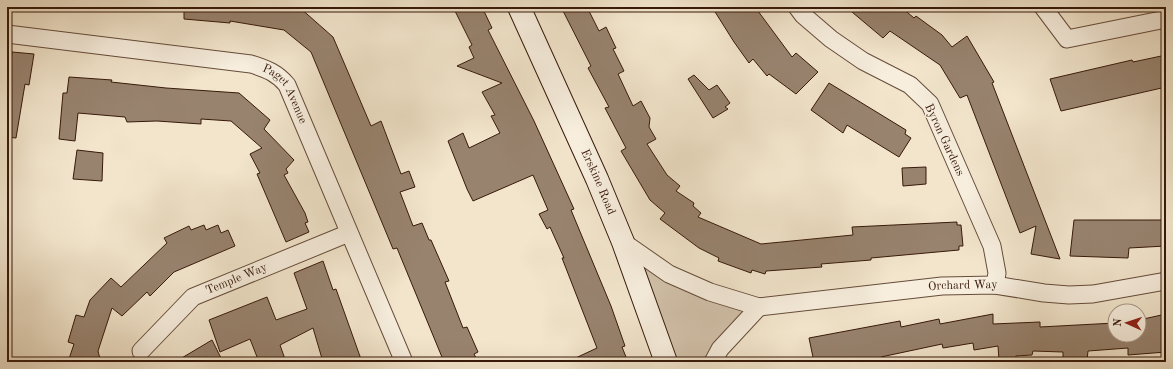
<svg xmlns="http://www.w3.org/2000/svg" width="1173" height="369" viewBox="0 0 1173 369" font-family="'Old Standard TT',serif">
<style>
.green{fill:#d2c2ab;stroke:#846e5a}
.building{fill:#98836f;stroke:#37190a}
.lines{fill:none;stroke-linecap:round;stroke-linejoin:round}
.street-casing{stroke:#664c3a;stroke-width:19}
.secondary-casing{stroke:#37190a;stroke-width:24}
.street{stroke:#f7eede;stroke-width:17}
.secondary{stroke:#f7eede;stroke-width:22}
.labels{text-anchor:middle;dominant-baseline:central;stroke-width:3;stroke-linejoin:round;paint-order:stroke}
.street-label{font-size:12px;fill:#37190a;stroke:#f7eede}
</style>
<rect width="100%" height="100%" fill="#f2e5cc"/>
<filter id="stains"><feTurbulence type="fractalNoise" baseFrequency=".005" numOctaves="4"/><feColorMatrix values="0 0 0 0 .2 0 0 0 0 .09 0 0 0 0 .02 0 0 0 .5 -.17"/></filter>
<radialGradient id="worn" r=".72"><stop offset=".6" stop-color="#630" stop-opacity="0"/><stop offset="1" stop-color="#630" stop-opacity=".3"/></radialGradient>
<path class="green" d="M630,251l122,58 -43,53h-39z"/>
<path class="building" d="M184,7h115l34,30 38,89 10,-5 20,53 8,-3 6,16 -15,5 13,34 9,-3 7,17h2l18,41 -4,1 18,46 4,-1 11,25 -4,2 4,8h-34l-47,-114 -4,1 -82,-197 -27,-22 -54,-9v2l-46,-4z
M453,7h29l10,21 -4,2 46,91 40,88 -3,1 40,96 14,40 -3,1 6,15h-61l30,-14 -35,-90h2l-14,-31 -3,2 -8,-15 9,-4 -15,-35 -60,26 -6,-12 -19,-48 15,-8 6,15 31,-15 -9,-17 4,-1 -13,-23 20,-9 -45,-17 17,-8 -5,-11 3,-2z
M561,7h26l12,24 7,-4 10,21 -3,1 11,22 -6,3 15,32 8,-5 9,17 -1,9 7,12 -9,5 20,31 13,11 -4,5 18,12 -1,3 8,7 -3,4 63,27 92,-9 -1,-8 105,-5v3h4l2,21h-4v4l-88,8v2l-50,4 1,3 -56,4 -1,3 -13,-4 -1,3 -33,-12 1,-3 -20,-10 -39,-29 5,-6 -15,-13 -29,-49 5,-3 -21,-40 4,-1 -21,-39 3,-2z
M712,7h43l37,50 4,-4 22,19 -22,22 -27,-20 -2,2 -14,-17 -4,4 -15,-21z
M846,7h55l13,11 2,-2 26,19 10,12 15,-11 27,46 -2,1 68,176 -29,-5 5,-28 -16,7 -53,-138 -7,3 -20,-33 -50,-34 -7,7z
M12,52l22,2 -5,31 -4,-1 -9,54 -9,-1v-77h4z
M1166,55v32l-105,24 -11,-32 82,-19 1,2z
M694,75l15,15 8,-5 13,18 -5,4 3,2 -15,9 -25,-39z
M69,77l43,3 -1,2 55,6 73,5 31,27 -6,9 30,31 -8,9 2,4 -4,2 21,38 3,9 -3,1 4,9 -23,10 -29,-68 3,-1 -10,-19 12,-6 -31,-27 -30,-2v5l-44,-3 -30,1 -2,-5 -47,-4 -3,28 -16,-2 4,-46h4z
M829,83l77,47 -1,4 6,4 -12,19 -52,-32 -4,8 -32,-23z
M77,150l26,3 -1,28 -29,-2z
M926,167v17l-23,2 -1,-18z
M1074,220h92v26l-37,2 -1,10 -58,-2z
M204,225l2,5 12,-5 3,8 7,-3 7,16 -61,26 -24,24 -3,-4 -25,24 -10,-8 -14,43 2,8 -12,3h-20l6,-18 -6,-2 8,-27 8,2 6,-17 21,-22 10,9 46,-44 -3,-5 25,-12 2,4z
M323,261l10,29 3,-1 26,73h-39l-10,-34 -33,17 6,17h-27l-9,-23 -30,13 -11,-32 58,-23 9,23 31,-11 -13,-36z
M993,314v10l47,-2v5l75,-4v12h24v-15l27,-6v38l-38,3v-7l-40,3 -1,9 -16,1v-3h-8v-6l-30,-1 -1,4 -16,1 -1,4h-16l-1,-14 -24,4 -1,-7 -30,5 -1,-4 -61,13 1,5h-68l-5,-24 91,-17 1,6 38,-8 1,5z
M212,340l11,22h-48z"/>
<g class="lines">
<defs>
<g id="street">
<path d="M797,7l6,8 28,24 32,22 47,24 20,19 62,142 5,27 -2,12"/>
<path d="M1043,7l24,32 99,-20"/>
<path id="s1" d="M7,34l244,30c16,5 26,9 36,21l117,277"/>
<path id="s2" d="M623,242l46,32 41,18 49,15 183,-21 53,-1 49,8 25,2 24,-1 73,-13"/>
<path id="s3" d="M141,351l52,-54 156,-64"/>
<path d="M713,362l7,-13 39,-42"/>
</g>
<g id="secondary">
<path id="s4" d="M519,7l78,172 26,63 43,120"/>
</g>
</defs>
<use href="#street" class="street-casing"/>
<use href="#secondary" class="secondary-casing"/>
<use href="#street" class="street"/>
<use href="#secondary" class="secondary"/>
</g>
<g class="labels">
<g class="street-label">
<text stroke="none"><textPath href="#s1" startOffset="294">Paget Avenue</textPath></text>
<text transform="translate(944 140) rotate(65)">Byron Gardens</text>
<text stroke="none"><textPath href="#s4" startOffset="192">Erskine Road</textPath></text>
<text stroke="none"><textPath href="#s3" startOffset="122">Temple Way</textPath></text>
<text stroke="none"><textPath href="#s2" startOffset="357">Orchard Way</textPath></text>
</g>
</g>
<rect width="1173" height="369" fill="none" stroke="#f2e5cc" stroke-width="24"/>
<rect x="8" y="8" width="1157" height="353" fill="none" stroke="#37190a" stroke-width="2"/>
<rect x="12" y="12" width="1149" height="345" fill="none" stroke="#37190a"/>
<g transform="translate(1127 323) rotate(273)"><circle r="19" fill="#f7eede" stroke="#aa9989"/>
<path d="M0-3L7 15L0 10L-7 15Z" fill="#8f2418"/>
<text y="-6" font-size="11" font-weight="bold" text-anchor="middle" fill="#37190a">N</text>
</g>
<rect width="100%" height="100%" filter="url(#stains)"/>
<rect width="100%" height="100%" fill="url(#worn)"/>
</svg>
